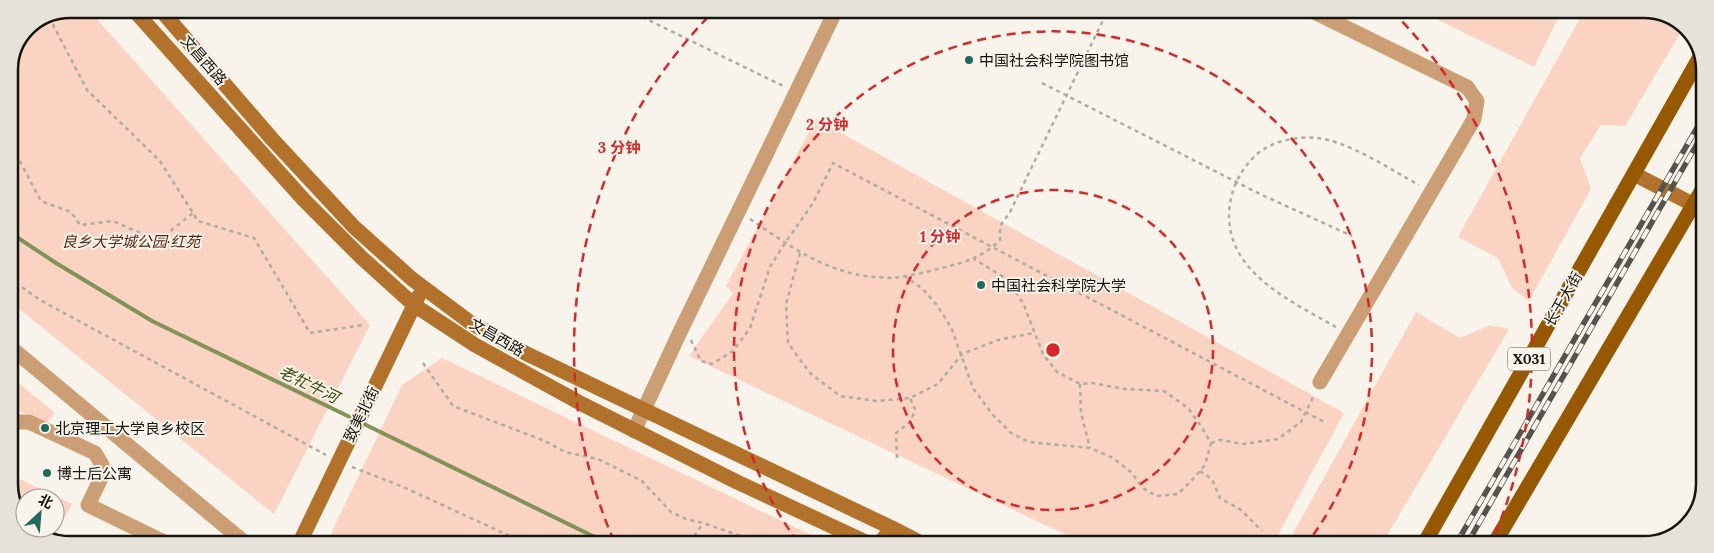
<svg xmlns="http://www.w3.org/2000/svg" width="1714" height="553" viewBox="0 0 1714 553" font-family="Lora,'Noto Sans SC',serif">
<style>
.green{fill:#fad3c2}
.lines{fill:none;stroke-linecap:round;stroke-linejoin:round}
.stream{stroke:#829357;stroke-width:4}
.path{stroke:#aeaba3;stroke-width:2.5;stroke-dasharray:4 4;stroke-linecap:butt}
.street{stroke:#cb9e75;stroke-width:15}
.secondary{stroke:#b3722c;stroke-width:15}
.primary{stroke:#975802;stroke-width:15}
.rail-casing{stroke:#55534d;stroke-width:5.5}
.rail{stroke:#f9f4eb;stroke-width:4;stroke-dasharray:11;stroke-linecap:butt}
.ring{fill:none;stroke:#d62828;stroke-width:2.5;stroke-dasharray:9 6}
.poi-dot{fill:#226a5f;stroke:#f9f4eb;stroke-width:2}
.labels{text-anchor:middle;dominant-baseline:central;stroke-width:4;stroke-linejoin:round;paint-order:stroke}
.shield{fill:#f9f4eb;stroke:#595752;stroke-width:1}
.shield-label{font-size:14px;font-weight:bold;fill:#151410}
.street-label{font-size:15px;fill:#151410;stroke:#f9f4eb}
.poi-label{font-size:15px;fill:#151410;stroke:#f9f4eb;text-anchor:start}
.park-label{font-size:15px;font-style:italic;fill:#5b270d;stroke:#f9f4eb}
.water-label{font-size:16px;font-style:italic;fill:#39480a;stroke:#f9f4eb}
.rim{fill:none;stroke:#151410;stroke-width:2.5}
.centre{fill:#d62828;stroke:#f9f4eb;stroke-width:2.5}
.ring-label{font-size:15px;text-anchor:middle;font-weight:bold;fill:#d62828;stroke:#f9f4eb;stroke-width:4;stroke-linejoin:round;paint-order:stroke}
</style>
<rect width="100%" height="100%" fill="#f9f4eb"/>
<path class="green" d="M69,9h19l282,316 -96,189 -265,-213v-232l18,-43z
M1420,11h142l-28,56z
M1584,11h77l23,16 -59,99 -24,-1 -21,33 11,31 -62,112 -17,-13 -14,-30 -40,-21z
M816,119l528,294 -71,131 -190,-1 -394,-187 44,-63 -7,-7z
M1416,312l44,26 30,-13 19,4 -127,215h-95z
M442,358l369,177 1,8 -485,-1 75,-157z
M9,375l46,38 -8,10 -32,-14 -6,4z
M9,474l63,30 -20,37 -20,-13h23v-30h-30v25l-4,-2 -12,-33z"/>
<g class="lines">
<path class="stream" d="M9,232l47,31 96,58 204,99
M362,423l245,120"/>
<path class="path" d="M628,10l155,76
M49,17l38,73 73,71 38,60 56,17 56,95 53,-8
M1042,83l218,111 92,42
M9,151l6,1 26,49 30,11 9,13 33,-4 45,20 35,-28
M750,219c38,26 76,54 124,58 6,0 13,1 19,1 16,-2 33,-6 49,-10 23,-6 40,-10 58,-28v-14l10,-14 98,-202
M800,253l-14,51 2,39 22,30 30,23 37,5 33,-3 28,-14 24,-30 36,-14 36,-7
M904,276l19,13 13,15 15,23 22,61 19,26 19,19 18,9 61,6 23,10 18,14 12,16 13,8 22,-2 15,-15 12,-14 6,-22 -10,-17 -13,-18 -24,-17 -39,-2 -33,-6 -12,1 -23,-12 -14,-18 -20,-51 -16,-24 -33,-20
M9,278l31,22 286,155
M1336,327c-33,-19 -72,-37 -94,-69 -22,-33 -15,-76 14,-103 15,-14 41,-19 60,-17 31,2 75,32 103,47
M691,340l10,21 11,3 21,-13 17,-23 20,-61 15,-24 28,-40 20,-40 493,260
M423,363l30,43 92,35 20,11 33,7 44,22 29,31 15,7 17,4 58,20
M1080,384l1,29 9,35
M1211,443l9,-3 23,4 35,-5 23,-17 13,-27
M897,458l-1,-25 15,-12 4,-12 -5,-11
M352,467l49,19 124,57
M1200,471l12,8 8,19 21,12 21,21
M690,543l13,-20"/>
<path class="street" d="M1310,10l157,77 10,14 -3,18 -154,263
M9,346l235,196
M9,428l8,-6h12l66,31 7,12v11l-14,29 76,37
M634,431l45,-97 157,-324"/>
<path class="secondary" d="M133,9l171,191 58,58 52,47 61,40 107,59 155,78 131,61
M160,9l112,130 82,88 58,52 59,44 56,31 365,174 29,15
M1634,174l70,36
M300,542l118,-245
M880,543l12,-15"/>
<path class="primary" d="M1424,544l277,-489
M1494,544l211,-359"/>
<defs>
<path id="rail" d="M1456,544l249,-430
M1467,544l238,-414"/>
</defs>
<use href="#rail" class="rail-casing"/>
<use href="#rail" class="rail"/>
</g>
<g class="ring">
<circle cx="1053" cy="350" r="160"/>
<path d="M798 542A319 319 0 1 1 1308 542"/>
<path d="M614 541A479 479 0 0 1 714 11M1392 11A479 479 0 0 1 1492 541"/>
</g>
<g class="poi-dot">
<circle cx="969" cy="60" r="5"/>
<circle cx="981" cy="285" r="5"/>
<circle cx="45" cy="428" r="5"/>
<circle cx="47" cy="473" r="5"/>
</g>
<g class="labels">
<rect class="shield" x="1508" y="347.5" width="42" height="23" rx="4"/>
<g class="shield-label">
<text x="1529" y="359">X031</text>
</g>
<g class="street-label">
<text transform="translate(204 60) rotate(49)">文昌西路</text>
<text transform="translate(1563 299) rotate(-60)">长于大街</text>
<text transform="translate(497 337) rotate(30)">文昌西路</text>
<text transform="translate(361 414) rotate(-64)">致美北街</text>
</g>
<g class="poi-label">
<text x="979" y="60">中国社会科学院图书馆</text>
<text x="991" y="285">中国社会科学院大学</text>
<text x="55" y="428">北京理工大学良乡校区</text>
<text x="57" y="473">博士后公寓</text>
</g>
<g class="park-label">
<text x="131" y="241">良乡大学城公园·红苑</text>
</g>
<g class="water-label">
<text transform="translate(309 384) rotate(26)">老牤牛河</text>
</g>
</g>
<path d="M0 0H1714V553H0ZM70 18H1644A52 52 0 0 1 1696 70V484A52 52 0 0 1 1644 536H70A52 52 0 0 1 18 484V70A52 52 0 0 1 70 18Z" fill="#e7e2d9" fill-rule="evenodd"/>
<path class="rim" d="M70 18H1644A52 52 0 0 1 1696 70V484A52 52 0 0 1 1644 536H70A52 52 0 0 1 18 484V70A52 52 0 0 1 70 18Z"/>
<circle cx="1053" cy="350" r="8" class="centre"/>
<g class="ring-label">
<text x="827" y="130">2 分钟</text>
<text x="619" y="153">3 分钟</text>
<text x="940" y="242">1 分钟</text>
</g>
<g transform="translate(40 513) rotate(26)"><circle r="24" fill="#f9f4eb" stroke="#9e9a93"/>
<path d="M0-4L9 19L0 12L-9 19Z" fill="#226a5f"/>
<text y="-8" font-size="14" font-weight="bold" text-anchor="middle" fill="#151410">北</text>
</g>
</svg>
